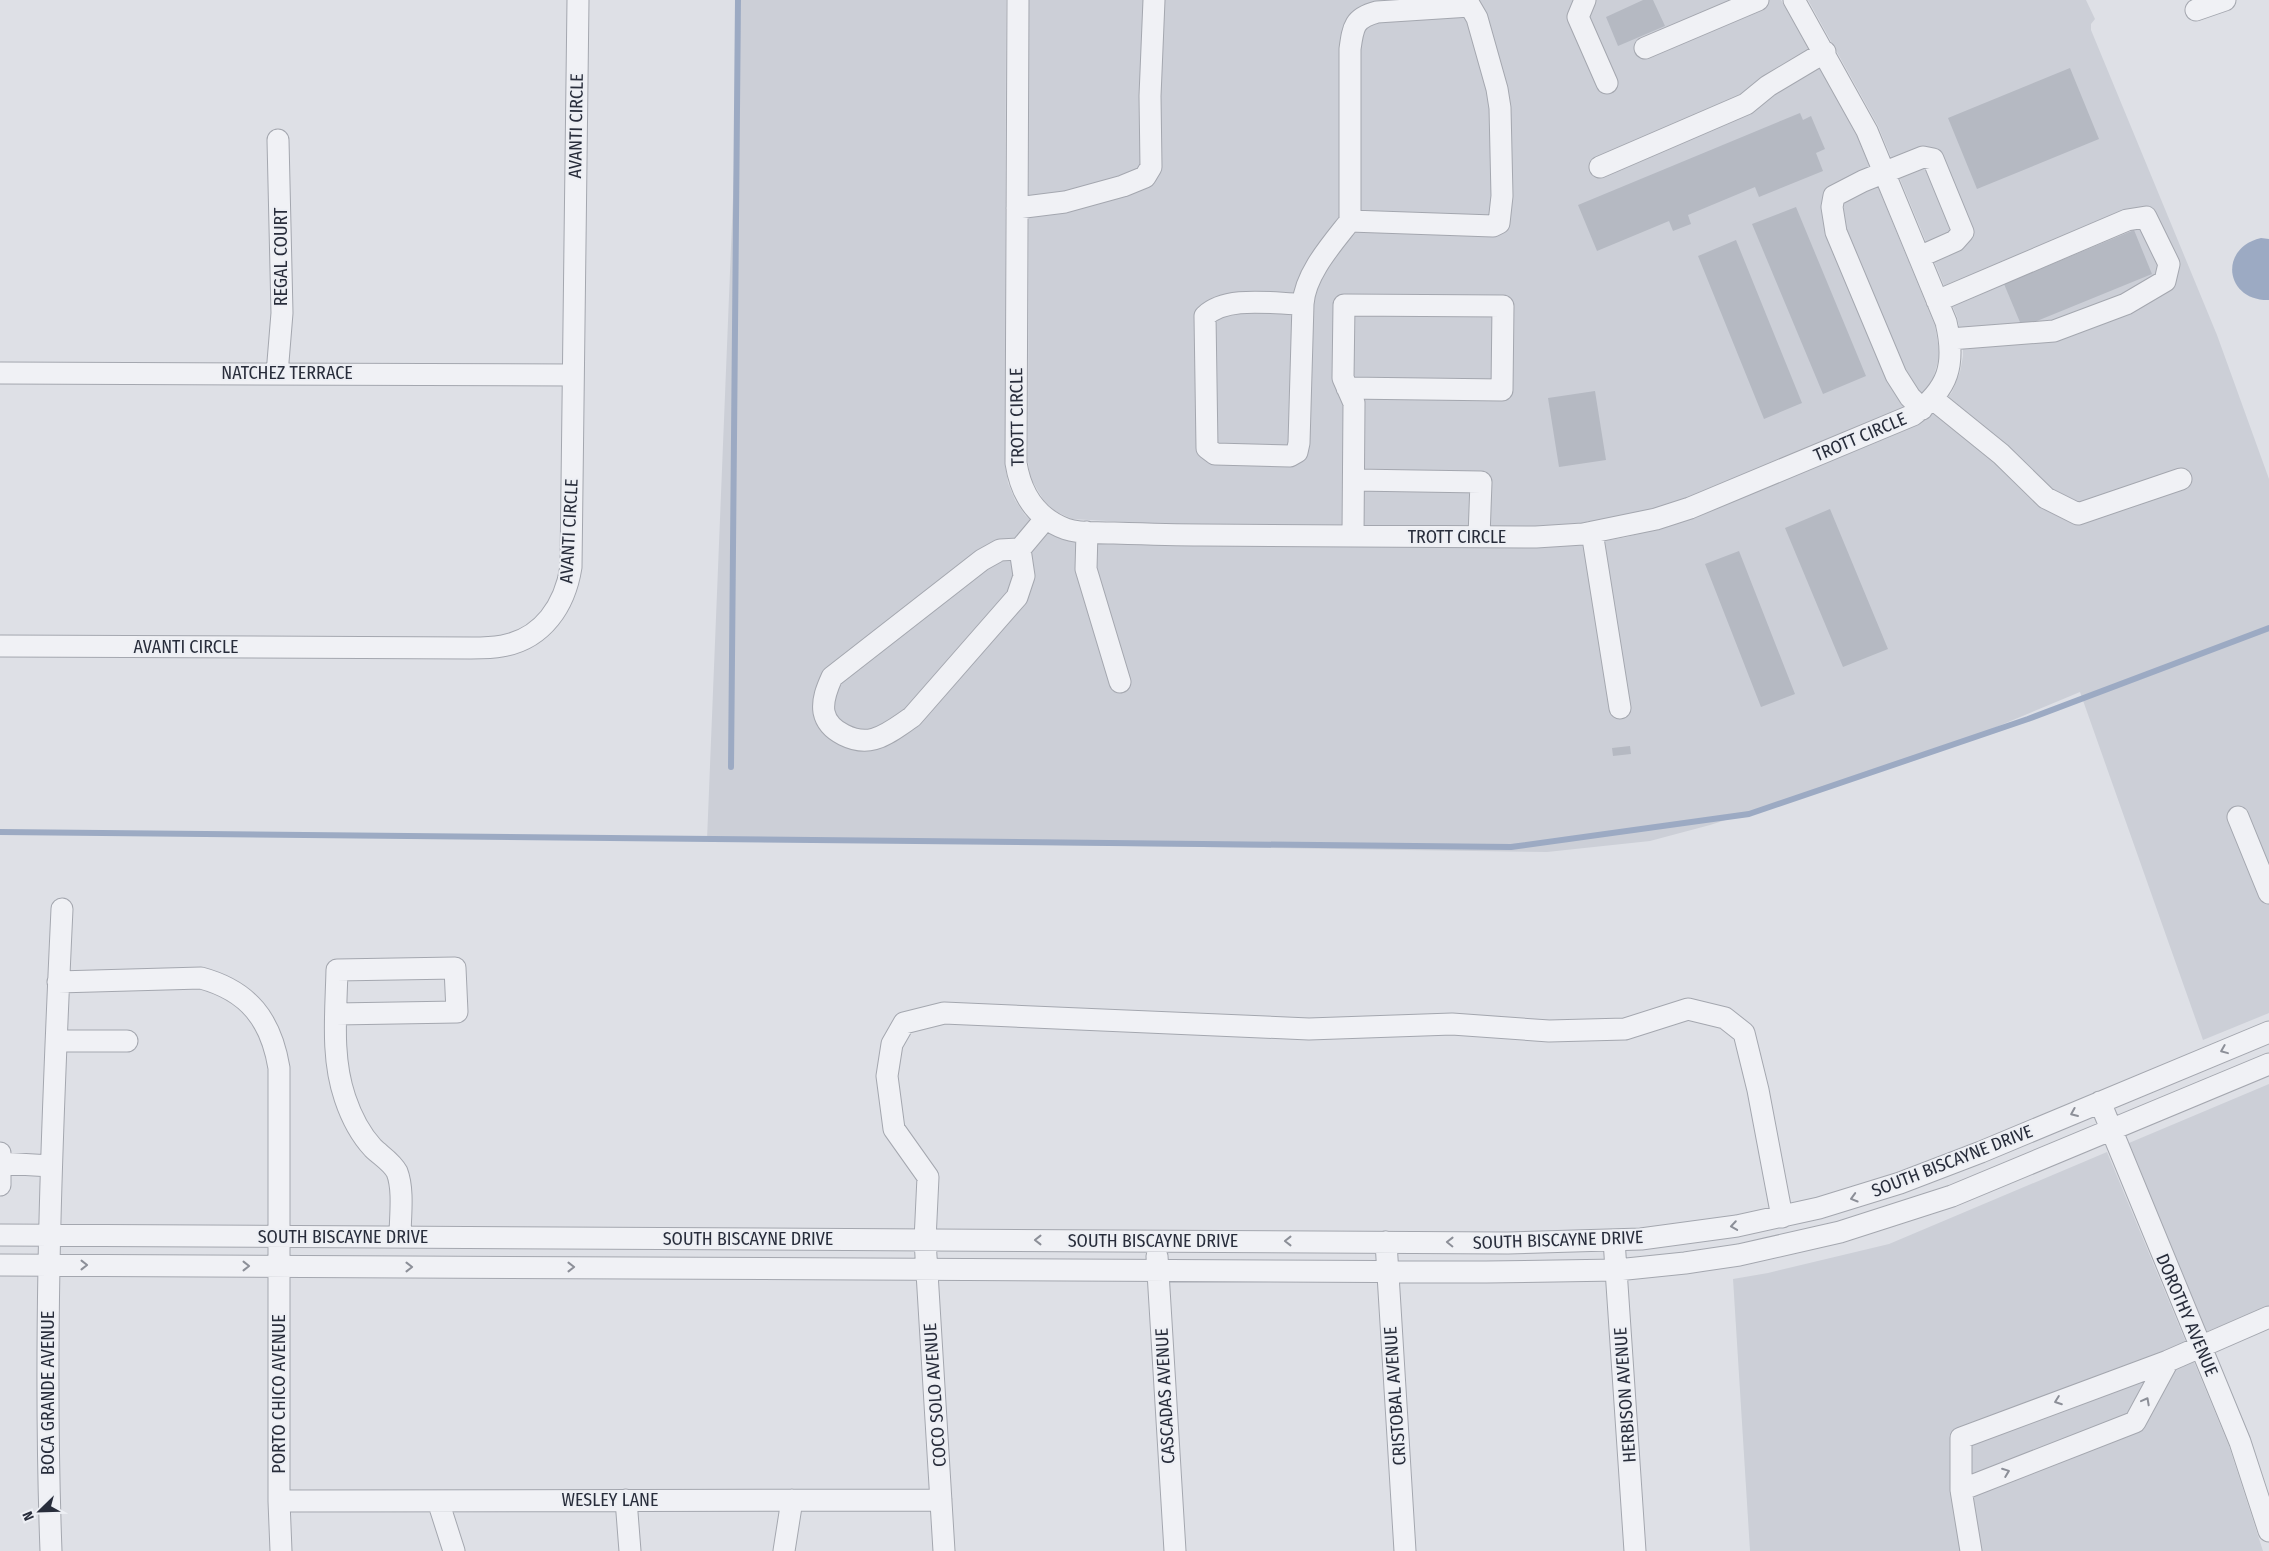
<svg xmlns="http://www.w3.org/2000/svg" width="2269" height="1551" viewBox="0 0 2269 1551" font-family="'Fira Sans Condensed',sans-serif">
<style>
.built{fill:#cccfd7}
.water{fill:#9caac3}
.lines{fill:none;stroke-linecap:round;stroke-linejoin:round}
.stream{stroke:#9caac3;stroke-width:6}
.building{fill:#b5b9c2}
.minor-casing{stroke:#a4a7af;stroke-width:23}
.minor{stroke:#f0f1f5;stroke-width:21}
.oneway{stroke:#8c8f98}
.labels{text-anchor:middle;dominant-baseline:central;stroke-width:4;stroke-linejoin:round;paint-order:stroke}
.street-label{font-size:18px;fill:#282d3b;stroke:#edeff4}
</style>
<rect width="100%" height="100%" fill="#dee0e6"/>
<path class="built" d="M741,0h265l-1,464 3,19 7,17 10,15 15,13 21,11 16,3 80,3 378,3 48,-3 44,-8 67,-19 223,-93 22,-17 13,-16 8,-20 3,-16v-13l-6,-26 -79,-191 -70,-126h278l9,19 -4,5v6l126,305 52,144v534l-66,27 -123,-348 -141,59 -229,74 -60,16 -103,11 -840,-12z
M1029,0h752l38,66 38,70 78,190 5,29 -9,30 -9,11 -14,10 -221,92 -33,11 -72,14 -45,3 -377,-2 -88,-5 -17,-8 -11,-10 -14,-24 -2,-16z
M2269,1084v222l-63,26 -77,-189z
M2107,1152l122,294 34,105h-513l-17,-272 35,-6 121,-29z"/>
<path class="water" d="M2261,238l8,1v61c-44,1 -51,-52 -8,-62z"/>
<g class="lines">
<path class="stream" d="M731,767l7,-767
M0,832l1511,15 238,-33 279,-95 241,-91"/>
</g>
<path class="building" d="M1643,0h10l12,26 -47,20 -12,-29z
M2070,68l29,71 -122,50 -29,-71z
M1800,113l3,7 8,-4 14,33 -9,4 7,18 -64,26 -4,-10 -67,28 3,9 -18,7 -4,-10 -72,30 -19,-46z
M1796,207l70,169 -43,18 -71,-170z
M2134,230l18,44 -130,53 -18,-43z
M1736,240l66,163 -38,16 -66,-163z
M1595,391l11,69 -47,7 -11,-69z
M1830,509l58,140 -45,18 -58,-139z
M1739,551l56,143 -34,13 -56,-143z
M1630,746l1,8 -18,2 -1,-8z"/>
<g class="lines">
<defs>
<path id="minor" d="M1018,0l-2,463c5,31 20,55 50,66 14,5 31,3 45,4 31,1 61,2 91,2 112,1 223,1 334,2l47,-3 73,-15 34,-11 223,-93c36,-26 43,-51 33,-93l-79,-191 -73,-131
M1585,0l-7,17 29,66
M1470,6l7,12 20,71 3,19 2,88 -3,27 -6,3 -143,-5v-172c3,-22 4,-31 27,-37z
M2196,10l29,-10
M1645,48l113,-48
M1600,167l146,-63 22,-18 57,-34
M1017,208l48,-6 58,-16 22,-9 6,-10 -1,-71 4,-96
M1919,257l36,-16 8,-9 -30,-73 -10,-2 -60,24 -29,15 -2,11 4,25 60,143 14,22 12,12
M1937,301l190,-81 19,-3 23,47 -4,17 -39,23 -72,27 -104,8
M1303,304l-4,139 -2,9 -7,4 -75,-2 -8,-6 -2,-132c22,-21 69,-12 98,-12 2,-30 29,-60 47,-83
M0,373l573,2
M277,374l5,-61 -4,-173
M1347,388l155,2 1,-84 -159,-1 -1,73 11,25 -1,133
M1933,399l68,55 45,44 32,16 103,-35
M1354,480l127,2 -2,55
M1087,532l-1,37 34,113
M1592,532l28,176
M1020,549l4,27 -7,21 -105,120c-12,8 -24,18 -38,22 -18,5 -46,-7 -50,-27 -2,-12 3,-24 8,-35l150,-117 18,-10 20,-1 26,-31
M0,646l471,2c10,0 21,0 31,-2 41,-7 63,-41 69,-79l7,-567
M2238,817l31,76
M58,982l143,-4c48,13 70,42 78,90v433l2,50
M336,1014l121,-2 -2,-44 -118,2c-1,43 -6,87 8,128 6,18 15,36 28,50 7,7 19,14 24,24 7,18 3,46 3,65
M57,1041h70
M2100,1102l140,340 29,89
M0,1153v32
M0,1163l51,3
M0,1235l1508,8 133,-4 96,-13 82,-18 81,-25 81,-31 288,-120
M1614,1240l21,311
M1386,1242l19,309
M1157,1256l18,295
M0,1265l1486,7 131,-2 68,-7 54,-8 101,-23 112,-36 317,-132
M2168,1361l101,-44
M1961,1490l174,-68 33,-61 -207,77v52l10,61
M626,1500l4,51
M279,1501l662,-1
M438,1501l16,50
M51,1551c-8,-214 1,-428 11,-642
M784,1551l8,-51
M944,1551l-19,-311 3,-63 -34,-48 -7,-53 5,-32 12,-21 40,-10 365,16 143,-5 97,7 76,-2 63,-20 37,9 19,15 14,57 24,127"/>
</defs>
<use href="#minor" class="minor-casing"/>
<use href="#minor" class="minor"/>
</g>
<defs><path id="oneway-chevron" d="M-2-3.5L2.5 0L-2 3.5" fill="none" stroke-width="1.6" stroke-linecap="round" stroke-linejoin="round" transform="scale(1.25)"/></defs>
<g class="oneway">
<use href="#oneway-chevron" transform="translate(2224 1050) rotate(158)"/>
<use href="#oneway-chevron" transform="translate(2074 1113) rotate(157)"/>
<use href="#oneway-chevron" transform="translate(1854 1198) rotate(164)"/>
<use href="#oneway-chevron" transform="translate(1734 1226) rotate(171)"/>
<use href="#oneway-chevron" transform="translate(1038 1240) rotate(-180)"/>
<use href="#oneway-chevron" transform="translate(1288 1241) rotate(-180)"/>
<use href="#oneway-chevron" transform="translate(1450 1242) rotate(-179)"/>
<use href="#oneway-chevron" transform="translate(84 1265)"/>
<use href="#oneway-chevron" transform="translate(246 1266)"/>
<use href="#oneway-chevron" transform="translate(409 1267)"/>
<use href="#oneway-chevron" transform="translate(571 1267)"/>
<use href="#oneway-chevron" transform="translate(2058 1401) rotate(160)"/>
<use href="#oneway-chevron" transform="translate(2146 1401) rotate(-62)"/>
<use href="#oneway-chevron" transform="translate(2006 1472) rotate(-21)"/>
</g>
<g class="labels">
<g class="street-label">
<text transform="translate(576 126) rotate(-89)">AVANTI CIRCLE</text>
<text transform="translate(281 257) rotate(-90)">REGAL COURT</text>
<text x="287" y="373">NATCHEZ TERRACE</text>
<text transform="translate(1017 417) rotate(-91)">TROTT CIRCLE</text>
<text transform="translate(1860 437) rotate(-23)">TROTT CIRCLE</text>
<text transform="translate(569 531) rotate(-87)">AVANTI CIRCLE</text>
<text x="1457" y="537">TROTT CIRCLE</text>
<text x="186" y="647">AVANTI CIRCLE</text>
<text transform="translate(1952 1161) rotate(-21)">SOUTH BISCAYNE DRIVE</text>
<text x="343" y="1237">SOUTH BISCAYNE DRIVE</text>
<text x="748" y="1239">SOUTH BISCAYNE DRIVE</text>
<text transform="translate(1558 1240) rotate(-2)">SOUTH BISCAYNE DRIVE</text>
<text x="1153" y="1241">SOUTH BISCAYNE DRIVE</text>
<text transform="translate(2187 1315) rotate(67)">DOROTHY AVENUE</text>
<text transform="translate(48 1393) rotate(-90)">BOCA GRANDE AVENUE</text>
<text transform="translate(279 1394) rotate(-90)">PORTO CHICO AVENUE</text>
<text transform="translate(935 1395) rotate(-94)">COCO SOLO AVENUE</text>
<text transform="translate(1625 1395) rotate(-94)">HERBISON AVENUE</text>
<text transform="translate(1165 1396) rotate(-93)">CASCADAS AVENUE</text>
<text transform="translate(1395 1396) rotate(-94)">CRISTOBAL AVENUE</text>
<text x="610" y="1500">WESLEY LANE</text>
</g>
</g>
<g transform="translate(40 1511) rotate(247)" stroke="#edeff4" stroke-width="4" paint-order="stroke">
<path d="M0-4L9 19L0 12L-9 19Z" fill="#282d3b"/>
<text y="-8" font-size="14" font-weight="bold" text-anchor="middle" fill="#282d3b">N</text>
</g>
</svg>
